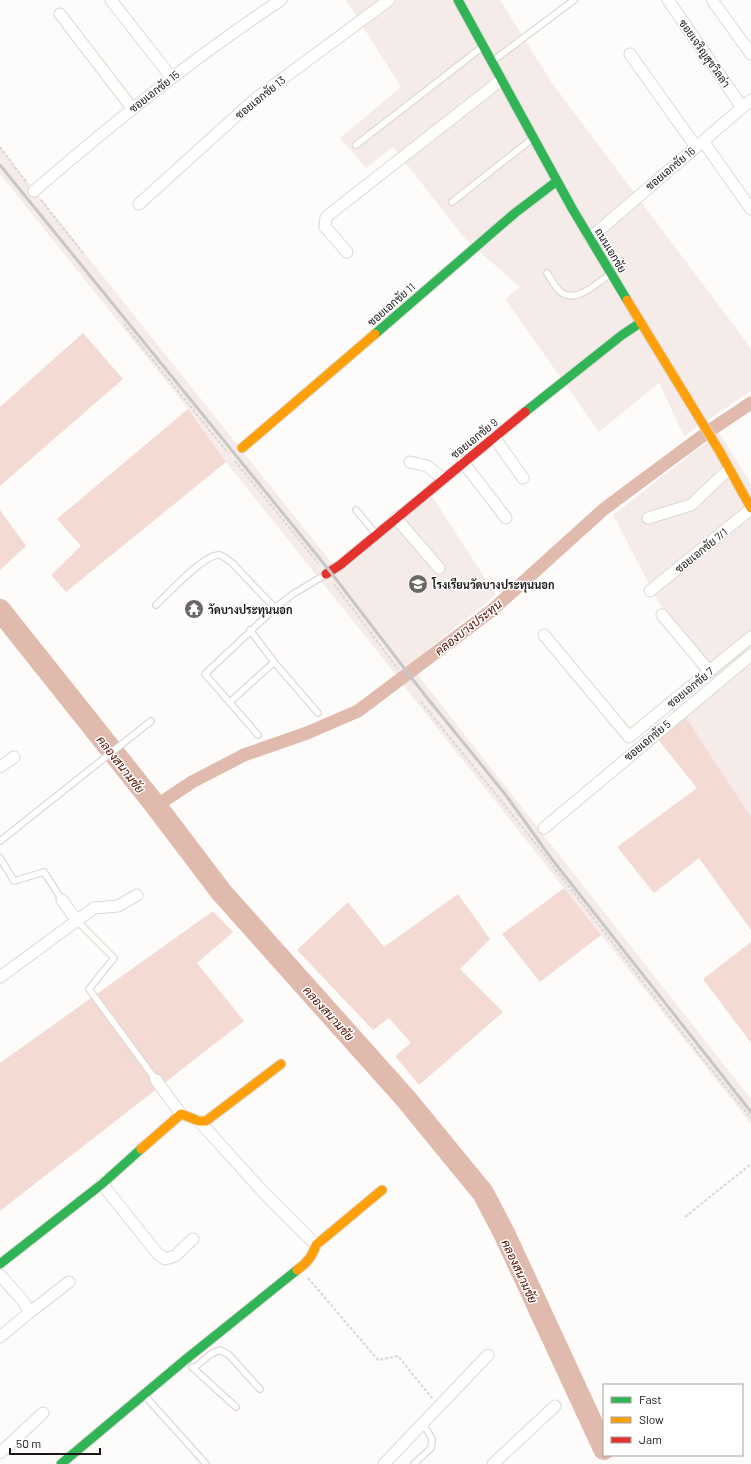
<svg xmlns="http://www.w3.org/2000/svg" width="751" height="1464" viewBox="0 0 751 1464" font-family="Barlow,Sarabun,sans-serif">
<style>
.built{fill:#f5ece9}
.green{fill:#f3dad2}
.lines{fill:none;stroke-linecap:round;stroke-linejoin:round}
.canal{stroke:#e1baae;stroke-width:13}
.river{stroke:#e1baae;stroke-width:22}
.lane-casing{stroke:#dcd9d8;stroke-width:8}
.street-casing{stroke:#dcd9d8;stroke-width:13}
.fast-casing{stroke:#dcd9d8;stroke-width:11}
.slow-casing{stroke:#dcd9d8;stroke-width:11}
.jam-casing{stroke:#dcd9d8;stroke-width:11}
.path{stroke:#d7d7d6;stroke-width:2;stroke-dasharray:3 2;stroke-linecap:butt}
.lane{stroke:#fffffe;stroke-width:5.5}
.street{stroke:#fffffe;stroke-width:11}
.fast{stroke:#30b455;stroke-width:9}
.slow{stroke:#ff9f0a;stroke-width:9}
.jam{stroke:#e5322d;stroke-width:9}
.rail{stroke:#c8c7c7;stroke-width:3}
.labels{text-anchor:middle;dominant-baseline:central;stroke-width:3;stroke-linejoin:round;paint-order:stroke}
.street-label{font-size:11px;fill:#191615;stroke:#fff}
.poi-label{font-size:11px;font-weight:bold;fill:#191615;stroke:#fff;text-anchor:start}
.water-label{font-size:12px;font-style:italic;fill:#511100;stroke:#fff}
</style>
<rect width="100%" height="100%" fill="#fefcfa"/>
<path class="built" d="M346,0h154l52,83 199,265v43l-67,45 -25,-53 -60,49 -94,-133 15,-12 -54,-47 -73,-93 -27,21 -26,-30 61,-51z
M0,147l339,425 93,-76 64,99 -100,80 -170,-213 -38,-53 -188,-235z
M719,432l32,52v333l-66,-101 33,-28 -59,-85 -46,-88z
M417,674l334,425v25l-348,-439z"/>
<path class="green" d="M83,333l40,46 -123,107v-79z
M188,409l38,53 -160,130 -15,-17 30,-29 -24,-27z
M0,510l26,36 -26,24z
M685,716l66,101v113l-52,-72 -45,35 -37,-46 80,-59 -41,-51z
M564,888l37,47 -61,47 -38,-48z
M458,894l32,45 -30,30 43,43 -84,73 -24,-29 16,-13 -22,-25 -16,12 -76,-80 51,-48 36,45z
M213,911l20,21 -36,31 47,58 -244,190v-148z
M751,942v101l-48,-64z"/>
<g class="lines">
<path class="canal" d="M156,806l36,-24 52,-27 63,-22 51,-22 133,-100 113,-102 105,-78 42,-28"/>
<path class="river" d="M0,610l156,196 66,87 184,206 77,94 21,40 100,216"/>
<defs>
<path id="lane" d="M494,60l80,-60
M356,145l125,-97
M452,202l80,-63
M547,273c4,6 9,16 15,20 15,10 35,-10 47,-18
M356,510l20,24
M156,605c11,-10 49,-52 63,-50 5,1 9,5 13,8l43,45
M274,662l44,51
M230,702l44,-40 -24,-32
M258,735l-53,-61 70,-66 18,-14 32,-19
M0,841l151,-120
M0,858l14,23 30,-9 18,28
M77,921l37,37 -25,31 67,91
M192,1367l44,40
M194,1368l17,-14 9,-4 9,5 31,34
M145,1396l61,68
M414,1464l17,-16 1,-9 -9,-16"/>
<path id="street" d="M111,0l60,77
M668,0l74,107
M712,0l39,54
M60,14l72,94
M630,54l66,93
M703,141l48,68
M34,191c79,-68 159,-133 247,-191
M139,204l116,-105 134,-99
M590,238l161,-138
M347,252l-22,-25 1,-10 175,-137
M494,437l29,41
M410,462l17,4 16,13
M463,462l43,56
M396,518l43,50
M648,518l43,-13 37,-35
M650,591l101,-82
M662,615l47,56
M544,635l85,102 122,-100
M0,767l14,-10
M544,828l207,-173
M62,900l15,21
M0,977l94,-69 24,-2 19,-11
M156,1080l25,34
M199,1121l65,72 52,52
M102,1184l55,69 8,6 10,-3 18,-17
M0,1275l23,26 7,11
M0,1337l30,-25 39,-30
M0,1453l43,-40
M384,1464l104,-109
M493,1464l62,-58"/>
<path id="fast" d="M458,0l115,210 54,90
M375,334l140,-121 42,-32
M525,412l97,-77 18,-12
M0,1264l102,-80 39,-35
M61,1464l124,-104 112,-90"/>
<path id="slow" d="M627,300l93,152 31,56
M242,448l133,-114
M141,1149l40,-35 18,7h7l75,-57
M297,1270c10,-7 15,-13 19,-25l66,-55"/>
<path id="jam" d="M326,574l14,-9 185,-153"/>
</defs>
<use href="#lane" class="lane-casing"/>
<use href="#street" class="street-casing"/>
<use href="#fast" class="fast-casing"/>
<use href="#slow" class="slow-casing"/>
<use href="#jam" class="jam-casing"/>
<path class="path" d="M0,147l27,36
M41,200l42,53
M124,324l104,129
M235,461l83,102
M334,584l64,85
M421,702l111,137 167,215 52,64
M685,1217l66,-53
M308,1278l70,82 20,-4 34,42"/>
<use href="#lane" class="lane"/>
<use href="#street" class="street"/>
<use href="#fast" class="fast"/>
<use href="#slow" class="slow"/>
<use href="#jam" class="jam"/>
<path class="rail" d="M0,165l329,405 95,124 81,100 46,64 200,254"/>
</g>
<defs>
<symbol id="school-disc" viewBox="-11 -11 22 22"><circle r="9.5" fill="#696665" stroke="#fff"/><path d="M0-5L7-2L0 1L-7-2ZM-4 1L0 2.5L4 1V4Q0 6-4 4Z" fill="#fff"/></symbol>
<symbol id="temple-disc" viewBox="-11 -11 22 22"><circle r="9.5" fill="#696665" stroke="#fff"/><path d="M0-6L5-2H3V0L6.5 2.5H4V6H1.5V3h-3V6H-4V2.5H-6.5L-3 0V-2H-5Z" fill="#fff"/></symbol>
</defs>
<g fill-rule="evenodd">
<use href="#school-disc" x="407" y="573" width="22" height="22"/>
<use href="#temple-disc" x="183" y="598" width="22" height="22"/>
</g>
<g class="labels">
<g class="street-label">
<text transform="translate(705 53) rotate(55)">ซอยเจริญสุขวิลล่า</text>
<text transform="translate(154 91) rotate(-38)">ซอยเอกชัย 15</text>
<text transform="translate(260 97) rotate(-39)">ซอยเอกชัย 13</text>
<text transform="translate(670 168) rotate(-40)">ซอยเอกชัย 16</text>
<text transform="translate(611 250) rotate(59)">ถนนเอกชัย</text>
<text transform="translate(391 304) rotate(-41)">ซอยเอกชัย 11</text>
<text transform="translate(474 438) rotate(-39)">ซอยเอกชัย 9</text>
<text transform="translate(701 550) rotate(-39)">ซอยเอกชัย 7/1</text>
<text transform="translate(690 687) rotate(-39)">ซอยเอกชัย 7</text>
<text transform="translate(647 740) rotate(-40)">ซอยเอกชัย 5</text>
</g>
<g class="poi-label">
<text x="432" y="584">โรงเรียนวัดบางประทุนนอก</text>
<text x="208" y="609">วัดบางประทุนนอก</text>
</g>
<g class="water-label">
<text transform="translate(468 627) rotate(-38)">คลองบางประทุน</text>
<text transform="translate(121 764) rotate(52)">คลองสนามชัย</text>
<text transform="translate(329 1013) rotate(48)">คลองสนามชัย</text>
<text transform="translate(520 1271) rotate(65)">คลองสนามชัย</text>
</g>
</g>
<rect x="603" y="1384" width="140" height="72" fill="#ffffff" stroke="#a3a2a1"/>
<rect x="611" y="1397" width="20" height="6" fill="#30b455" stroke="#a3a2a1"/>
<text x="639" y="1404" font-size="12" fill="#191615">Fast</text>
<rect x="611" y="1417" width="20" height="6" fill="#ff9f0a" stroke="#a3a2a1"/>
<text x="639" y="1424" font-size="12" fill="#191615">Slow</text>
<rect x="611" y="1437" width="20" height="6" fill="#e5322d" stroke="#a3a2a1"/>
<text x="639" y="1444" font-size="12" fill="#191615">Jam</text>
<path d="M10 1448v6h90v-6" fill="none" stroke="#191615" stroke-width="2"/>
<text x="16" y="1448" font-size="12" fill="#191615" stroke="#ffffff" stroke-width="3" paint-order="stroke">50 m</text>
</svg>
